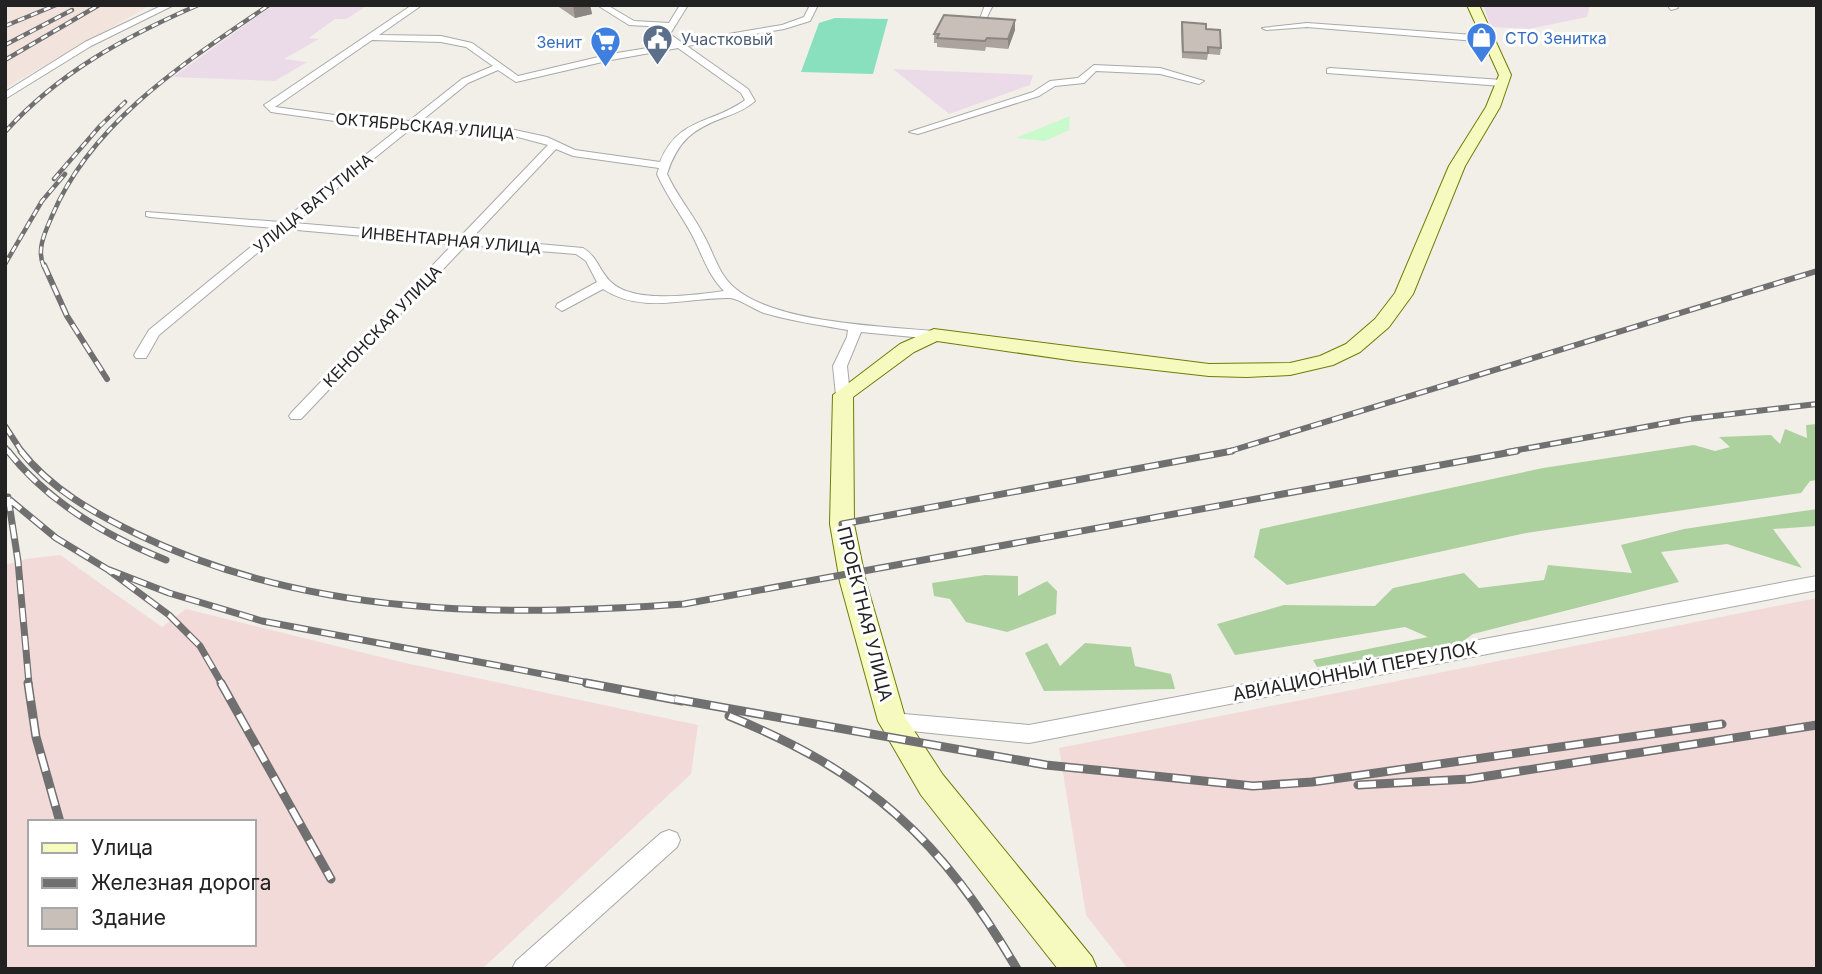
<svg xmlns="http://www.w3.org/2000/svg" width="1822" height="974" viewBox="0 0 1822 974" font-family="Inter,sans-serif">
<style>
.commercial{fill:#f2dad9;fill-rule:evenodd}
.industrial{fill:#ebdbe8}
.military{fill:#f3e3dd}
.forest{fill:#add19e}
.park{fill:#c8facc}
.pitch{fill:#88e0be}
.lines{fill:none;stroke-linecap:round;stroke-linejoin:round}
.street-casing{stroke:#a9a9a9;stroke-width:2}
.secondary-casing{stroke:#707d05;stroke-width:2}
.street{fill:#fff;fill-rule:evenodd}
.secondary{fill:#f7fabf;fill-rule:evenodd}
.rail-far3-casing{stroke:#707070;stroke-width:4.5}
.rail-far2-casing{stroke:#707070;stroke-width:6}
.rail-far1-casing{stroke:#707070;stroke-width:7}
.rail-casing{stroke:#707070;stroke-width:9}
.rail-far3{stroke:#fff;stroke-width:2.5;stroke-dasharray:7;stroke-linecap:butt}
.rail-far2{stroke:#fff;stroke-width:3.5;stroke-dasharray:11;stroke-linecap:butt}
.rail-far1{stroke:#fff;stroke-width:4.5;stroke-dasharray:14;stroke-linecap:butt}
.rail{stroke:#fff;stroke-width:6;stroke-dasharray:18;stroke-linecap:butt}
.wall{fill:#aba49e}
.shaded-wall{fill:#8b8681}
.building{fill:#c7bfb8;stroke:#8b8681;stroke-width:2}
.labels{text-anchor:middle;dominant-baseline:central;stroke-width:6;stroke-linejoin:round;paint-order:stroke}
.far-shop-label{font-size:16px;fill:#366cbe;stroke:#fff;text-anchor:start}
.far-service-label{font-size:16px;fill:#4e5e75;stroke:#fff;text-anchor:start}
.far-street-label{font-size:16px;fill:#222;stroke:#fff}
.street-label{font-size:18px;fill:#222;stroke:#fff}
</style>
<rect width="100%" height="100%" fill="#f2efe9"/>
<path class="commercial" d="M60,555l102,72 24,-18 215,53 297,63 -7,49 -209,195h-477v-404l21,-6zM30,822h224v122h-224z
M1817,598v371h-689l-42,-54 -27,-167z"/>
<path class="industrial" d="M273,5h95l-22,14h-11l-26,19 10,1 -35,20 23,3 -32,19 -102,-4z
M1483,5h107l-3,12 -58,12 -38,-2z
M893,69l140,6 -3,10 -81,29z"/>
<path class="military" d="M5,5h146l-146,83z"/>
<path class="forest" d="M1817,424v56l-7,1 -9,12 -275,40 -239,52 -33,-28 6,-28 283,-61 151,-23 21,6 15,-4 -11,-10 52,-2 9,9 5,-15 22,9 -1,-13z
M1817,509v17l-44,3 29,39 -75,-24 -66,8 18,30 -206,52 -11,8 -145,25 -4,-7 115,-23 -23,-10 -170,28 -18,-31 67,-19 91,1 18,-18 71,-15 15,15 65,-8 4,-15 84,8 -11,-28 63,-16z
M985,575l33,1v20l29,-15 10,10 -1,23 -49,18 -41,-10 -16,-23 -16,-3 -2,-13z
M1047,643l13,23 25,-23 46,4 4,19 36,8 4,15 -131,2 -19,-38z"/>
<path class="park" d="M1070,116l-1,14 -24,11 -29,-3z"/>
<path class="pitch" d="M835,18l53,1 -15,55 -72,-2 18,-49z"/>
<g class="lines">
<defs>
<path id="street" d="M163,5h11l-83,41 -86,53v-7l80,-50z
M412,5h10l-43,30 62,1 31,7 46,33 93,-22 61,-10 -11,-9 5,-8 -37,-2 -32,-20h10l27,16 35,2 11,-18h8l-18,29 11,8 101,-17 22,-8 6,-12h8l-8,16 -26,8 -97,17 61,43 7,12c-9,8 -19,12 -30,16 -32,12 -47,23 -58,57 10,22 25,39 36,60 11,19 15,41 33,55 41,34 145,37 198,42l7,4 -7,4 -73,-7 -14,34 3,29 -7,4 -7,-4 -3,-29 14,-29 1,-7c-28,-5 -57,-9 -84,-17 -11,-4 -24,-14 -34,-15 -42,-1 -88,17 -127,-9l-41,22 -6,-4 1,-3 40,-22 -11,-21 -10,-7 -110,-9 -165,174h-10l-2,-3 2,-3 162,-169 -167,-15 -127,106 -13,23h-10l-2,-3 15,-25 125,-102 -124,-11 -4,-1v-4l135,10 121,-96 -60,-4 -71,-10 -7,-7zM372,40l69,2 25,5 27,19 -31,13 -53,42 -67,-5 -67,-9zM678,48l63,45 4,7c-32,24 -67,17 -85,62l-85,-12 -28,-13 -41,-9 -86,-6 48,-39 30,-13 18,12 95,-22zM413,127l93,7 42,11 -88,92 -166,-14zM556,149l17,7 86,12 -2,6c9,21 23,39 34,59 11,20 16,41 33,58 -29,4 -91,13 -113,-9 -12,-11 -13,-25 -28,-34l-111,-10z
M985,5h8l-8,16h-6z
M1667,5h9l2,3 -7,2z
M1307,23l181,13 4,3 -4,3 -181,-15 -41,3 -4,-2z
M1094,65l66,3 44,13 -5,3 -39,-10 -64,-3 -12,12 -29,3 -16,10 -121,38 -9,-2 124,-40 17,-11 28,-3z
M1330,68l172,12 5,3 -5,3 -175,-13v-4z
M1817,576v14l-788,153 -137,-14 -7,-2 -3,-6 3,-6 7,-2 137,12z
M669,830l8,3 3,7 -3,7 -135,122h-30l4,-8 145,-128z"/>
<path id="secondary" d="M1467,5h12l32,70 -11,32 -35,59 -52,128 -24,33 -29,25 -27,13 -43,10 -43,2 -38,-1 -133,-15 -139,-20 -23,11 -61,45 1,127 12,58 39,135 38,58 149,182 5,12h-39l-137,-174 -43,-74 -38,-139 -10,-58 3,-129 67,-51 34,-15 275,35 81,-1 30,-7 26,-12 29,-25 20,-26 54,-127 37,-59 13,-32z"/>
</defs>
<use href="#street" class="street-casing"/>
<use href="#secondary" class="secondary-casing"/>
<use href="#street" class="street"/>
<use href="#secondary" class="secondary"/>
<defs>
<path id="rail-far3" d="M5,26l51,-21
M5,45l67,-35
M5,60l94,-55
M5,132c54,-60 120,-95 193,-127
M54,179l46,-53 25,-24
M5,264l37,-63 23,-27
M44,267c-8,-17 1,-35 8,-51 40,-95 135,-155 217,-211"/>
<path id="rail-far2" d="M44,265l23,51 40,63
M5,426l17,26
M5,447l4,5
M1227,452l590,-181
M1507,452l182,-33 128,-15"/>
<path id="rail-far1" d="M8,451c40,51 98,85 158,109
M21,451c30,38 73,62 116,83 171,83 362,83 547,70l833,-153
M8,497l10,64 11,123
M10,500l46,38 51,31 62,46 31,31 22,38
M842,524l390,-73
M107,569l62,24 93,28 333,63"/>
<path id="rail" d="M28,683l8,54 24,85
M221,683l110,196
M586,683l96,18
M675,699l371,66 207,21 59,-4 410,-58
M729,716c140,57 212,123 288,253
M1358,785l111,-6 348,-54"/>
</defs>
<use href="#rail-far3" class="rail-far3-casing"/>
<use href="#rail-far2" class="rail-far2-casing"/>
<use href="#rail-far1" class="rail-far1-casing"/>
<use href="#rail" class="rail-casing"/>
<use href="#rail-far3" class="rail-far3"/>
<use href="#rail-far2" class="rail-far2"/>
<use href="#rail-far1" class="rail-far1"/>
<use href="#rail" class="rail"/>
</g>
<path class="wall" d="M556,5h34l2,9 -17,4z
M1015,20v10l-7,19 -22,-2 -1,4 -48,-4v-4h-3v-9z
M1182,22l24,7 15,19 -1,7 -12,-1 -1,6 -25,-2 -1,-30z"/>
<path class="shaded-wall" d="M573,5h17l2,9 -17,4z
M1015,20v10l-7,19v-10z"/>
<path class="building" d="M944,15l71,5 -7,19 -21,-1 -2,3 -48,-3 2,-4h-5z
M1182,22l24,2v5l14,1 1,18 -13,-1v6l-25,-1z"/>
<defs>
<symbol id="shop-pin" viewBox="-11 -11 22 30"><path d="M0 17L-7.5 6A9.5 9.5 0 1 1 7.5 6Z" fill="#3f7fe0" stroke="#fff"/><path d="M-5-2.5h2.3a2.7 3.5 0 0 1 5.4 0H5L5.5 6h-11ZM-1.5-2.5h3a1.5 2.3 0 0 0-3 0Z" fill="#fff"/></symbol>
<symbol id="civic-pin" viewBox="-11 -11 22 30"><path d="M0 17L-7.5 6A9.5 9.5 0 1 1 7.5 6Z" fill="#5c6f8a" stroke="#fff"/><path d="M-.6-6.5H3V-4.5H.6V-3L4-1V1h2V6H-6V1h2V-1L-.6-3ZM-1.2 2.5V6h2.4V2.5Z" fill="#fff"/></symbol>
<symbol id="supermarket-pin" viewBox="-11 -11 22 30"><path d="M0 17L-7.5 6A9.5 9.5 0 1 1 7.5 6Z" fill="#3f7fe0" stroke="#fff"/><path d="M-6-5.5h2.5l.6 2H6L4.5 2H-2.5L-4.4-4H-6ZM-1.5 3.2a1.3 1.3 0 1 0 .1 0ZM3 3.2a1.3 1.3 0 1 0 .1 0Z" fill="#fff"/></symbol>
</defs>
<g fill-rule="evenodd">
<use href="#shop-pin" x="1464" y="20" width="35" height="47"/>
<use href="#civic-pin" x="640" y="22" width="35" height="47"/>
<use href="#supermarket-pin" x="588" y="24" width="35" height="47"/>
</g>
<g class="labels">
<g class="far-shop-label">
<text x="1505" y="38">СТО Зенитка</text>
<text x="582" y="42" text-anchor="end">Зенит</text>
</g>
<g class="far-service-label">
<text x="681" y="39">Участковый</text>
</g>
<g class="far-street-label">
<text transform="translate(425 126) rotate(5)">ОКТЯБРЬСКАЯ УЛИЦА</text>
<text transform="translate(313 203) rotate(-39)">УЛИЦА ВАТУТИНА</text>
<text transform="translate(451 240) rotate(5)">ИНВЕНТАРНАЯ УЛИЦА</text>
<text transform="translate(382 326) rotate(-46)">КЕНОНСКАЯ УЛИЦА</text>
</g>
<g class="street-label">
<text transform="translate(865 614) rotate(76)">ПРОЕКТНАЯ УЛИЦА</text>
<text transform="translate(1355 671) rotate(-11)">АВИАЦИОННЫЙ ПЕРЕУЛОК</text>
</g>
</g>
<rect width="1822" height="974" fill="none" stroke="#222222" stroke-width="14"/>
<rect x="28" y="820" width="228" height="126" fill="#ffffff" stroke="#a7a7a7" stroke-width="2"/>
<rect x="42" y="843" width="35" height="10" fill="#f7fabf" stroke="#a7a7a7" stroke-width="2"/>
<text x="91" y="855" font-size="21" fill="#222222">Улица</text>
<rect x="42" y="878" width="35" height="10" fill="#707070" stroke="#a7a7a7" stroke-width="2"/>
<text x="91" y="890" font-size="21" fill="#222222">Железная дорога</text>
<rect x="42" y="908" width="35" height="21" fill="#c7bfb8" stroke="#a7a7a7" stroke-width="2"/>
<text x="91" y="925" font-size="21" fill="#222222">Здание</text>
</svg>
